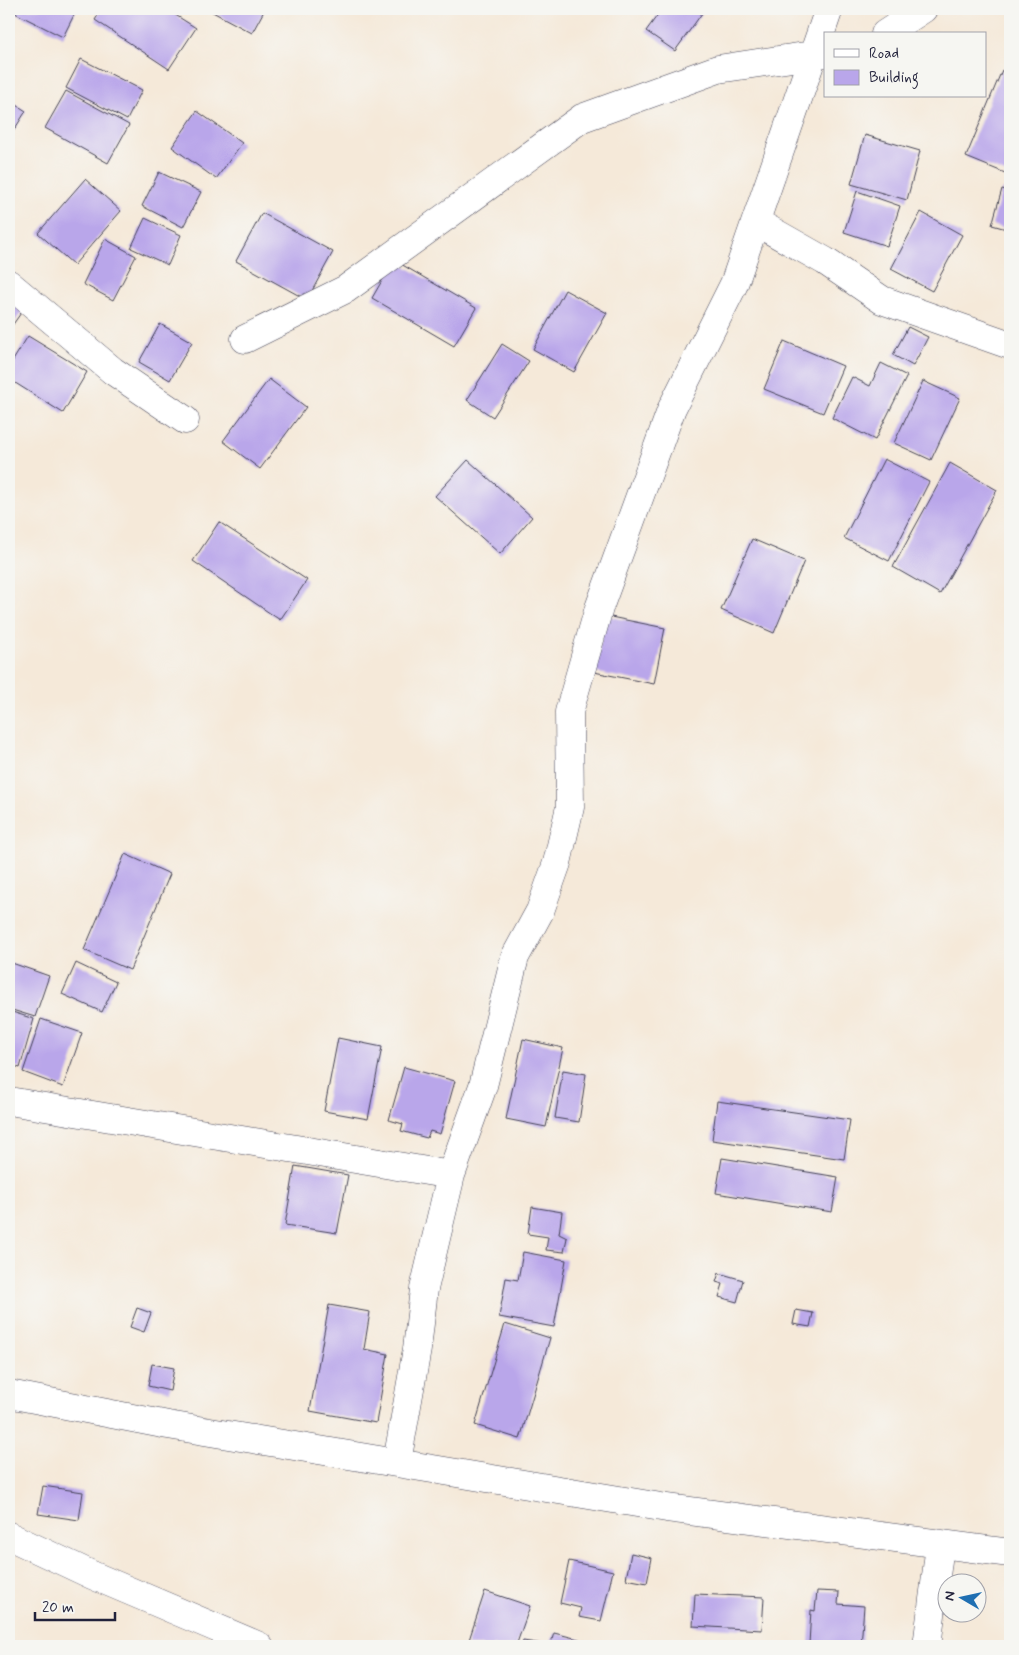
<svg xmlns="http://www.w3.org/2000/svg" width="1019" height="1655" viewBox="0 0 1019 1655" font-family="Mynerve,sans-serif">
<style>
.building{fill:#b9a6ea}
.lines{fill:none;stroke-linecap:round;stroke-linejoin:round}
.street-casing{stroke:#424053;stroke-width:29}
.street{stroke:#fff;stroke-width:28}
</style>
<rect width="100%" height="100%" fill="#f6f6f2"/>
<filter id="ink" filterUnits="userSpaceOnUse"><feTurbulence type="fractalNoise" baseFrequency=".02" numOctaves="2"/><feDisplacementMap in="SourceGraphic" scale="10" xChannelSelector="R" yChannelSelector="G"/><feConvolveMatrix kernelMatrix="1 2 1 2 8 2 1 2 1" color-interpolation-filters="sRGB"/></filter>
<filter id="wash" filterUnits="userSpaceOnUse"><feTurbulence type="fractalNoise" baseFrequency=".0096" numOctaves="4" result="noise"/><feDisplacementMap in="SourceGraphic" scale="20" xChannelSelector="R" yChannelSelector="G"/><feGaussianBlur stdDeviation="1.12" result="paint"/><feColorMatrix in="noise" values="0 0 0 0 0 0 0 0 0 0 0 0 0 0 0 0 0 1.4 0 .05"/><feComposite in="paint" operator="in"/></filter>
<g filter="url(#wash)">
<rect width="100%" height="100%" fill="#f5e9d9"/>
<g id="blocks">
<path class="building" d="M18,9h59l-14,28 -48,-24z
M102,9h64l30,19 -27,41 -74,-49z
M207,9h58l-13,24z
M662,9h43l-30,42 -29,-20z
M81,59l61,31 -15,30 -61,-32z
M1002,70l8,3v102l-44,-18z
M66,91l63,34 -21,38 -63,-35z
M9,100l17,11 -17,27z
M197,111l45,32 -26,36 -44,-32z
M865,135l55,16 -13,49 -56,-16z
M159,172l42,20 -18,35 -41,-21z
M85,179l36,32 -47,54 -36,-32z
M1002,189l8,2v39l-18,-5z
M857,191l43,15 -13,40 -43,-14z
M921,212l41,23 -30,56 -41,-22z
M262,213l71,39 -26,48 -71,-39z
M145,218l36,17 -13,30 -37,-17z
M105,239l31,17 -23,44 -30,-16z
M394,260l82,48 -22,38 -82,-48z
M565,290l42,23 -33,59 -41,-23z
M9,300l14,10 -14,20z
M160,324l32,18 -22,38 -31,-18z
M908,327l20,10 -15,29 -20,-11z
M28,336l59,36 -24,41 -54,-34v-12z
M784,341l59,25 -20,47 -59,-24z
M502,344l27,17 -36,56 -26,-17z
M881,363l26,13 -32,64 -43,-22 20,-41 18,9z
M269,379l37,28 -46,62 -37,-28z
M923,381l37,17 -29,62 -37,-17z
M884,459l45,23 -40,79 -45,-23z
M468,460l64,57 -32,37 -65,-58z
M950,463l47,27 -57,104 -47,-27z
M219,522l88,58 -27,40 -87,-59z
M752,539l52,22 -30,72 -53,-23z
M606,616l59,12 -11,56 -60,-12z
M125,854l45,20 -40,96 -46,-20z
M9,962l40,14 -14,41 -26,-8z
M76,963l40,19 -14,30 -40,-18z
M9,1011l25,8 -14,49 -11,-4z
M41,1019l41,14 -19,54 -40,-15z
M338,1038l44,9 -14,72 -44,-8z
M523,1039l40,9 -17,79 -40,-8z
M404,1067l51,14 -15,53 -10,-3 -3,7 -26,-7 2,-7 -14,-4z
M563,1070l23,4 -7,48 -24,-4z
M717,1101l133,19 -6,39 -132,-19z
M722,1158l116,19 -6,35 -116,-19z
M295,1166l53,9 -11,58 -52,-8z
M532,1207l30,5 -3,22 8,4 -3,14 -18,-2 2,-13 -20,-3z
M523,1252l43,8 -12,67 -55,-10 7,-39 12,2z
M719,1273l24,7 -6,22 -18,-5 4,-13 -7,-2z
M329,1305l41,7 -6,37 24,5 -12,69 -66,-12z
M137,1308l14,5 -7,19 -14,-5z
M796,1310l17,3 -3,14 -17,-3z
M505,1324l45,14 -30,101 -45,-14z
M152,1364l22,4 -4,23 -22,-5z
M43,1486l40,6 -4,28 -41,-6z
M631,1553l21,5 -5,25 -21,-4z
M569,1561l44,10 -12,50 -22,-4 2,-9 -21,-5z
M485,1591l45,15 -14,40h-49z
M817,1591l22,1 -1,12 26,2 -3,40h-44v-2h-8l2,-34 4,1z
M695,1594l69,3 -2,33 -69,-4z
M554,1633l53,13h-57z
M523,1641l27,4v1h-28z"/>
</g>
</g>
<g filter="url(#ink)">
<use href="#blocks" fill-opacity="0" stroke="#424053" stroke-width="1"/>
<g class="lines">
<defs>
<path id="street" d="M885,34l38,-25
M756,222l69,39 57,39 128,45
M9,284l104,87 72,49
M245,339l101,-50 236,-171 136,-49 107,-16
M9,1101l442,74
M9,1394l159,31 499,83 343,45
M397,1462l20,-113 7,-60 27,-114 32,-89 32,-129 25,-46 17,-48 13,-56 -1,-95 30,-104 73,-200 62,-124 95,-275
M9,1536l83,39 167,71
M927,1646l13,-101"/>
</defs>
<use href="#street" class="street-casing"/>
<use href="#street" class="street"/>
</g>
</g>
<rect width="1019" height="1655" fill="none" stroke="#f6f6f2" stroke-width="30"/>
<rect x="824" y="32" width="162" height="65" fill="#f6f6f2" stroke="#a1a1a9"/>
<rect x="834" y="49" width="25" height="8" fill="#ffffff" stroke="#a1a1a9"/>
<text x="869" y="58" font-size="15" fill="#22223b">Road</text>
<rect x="834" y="70" width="25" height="15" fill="#b9a6ea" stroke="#a1a1a9"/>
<text x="869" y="82" font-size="15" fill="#22223b">Building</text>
<g transform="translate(962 1598) rotate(279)"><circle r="24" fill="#f6f6f2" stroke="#a1a1a9"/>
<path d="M0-4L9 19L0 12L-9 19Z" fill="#1f6fb2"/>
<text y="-8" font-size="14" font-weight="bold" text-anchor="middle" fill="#22223b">N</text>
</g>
<path d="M35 1612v8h80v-8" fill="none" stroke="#22223b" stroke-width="2.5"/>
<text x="42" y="1612" font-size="15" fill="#22223b" stroke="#f6f6f2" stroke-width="4" paint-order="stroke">20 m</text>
</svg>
